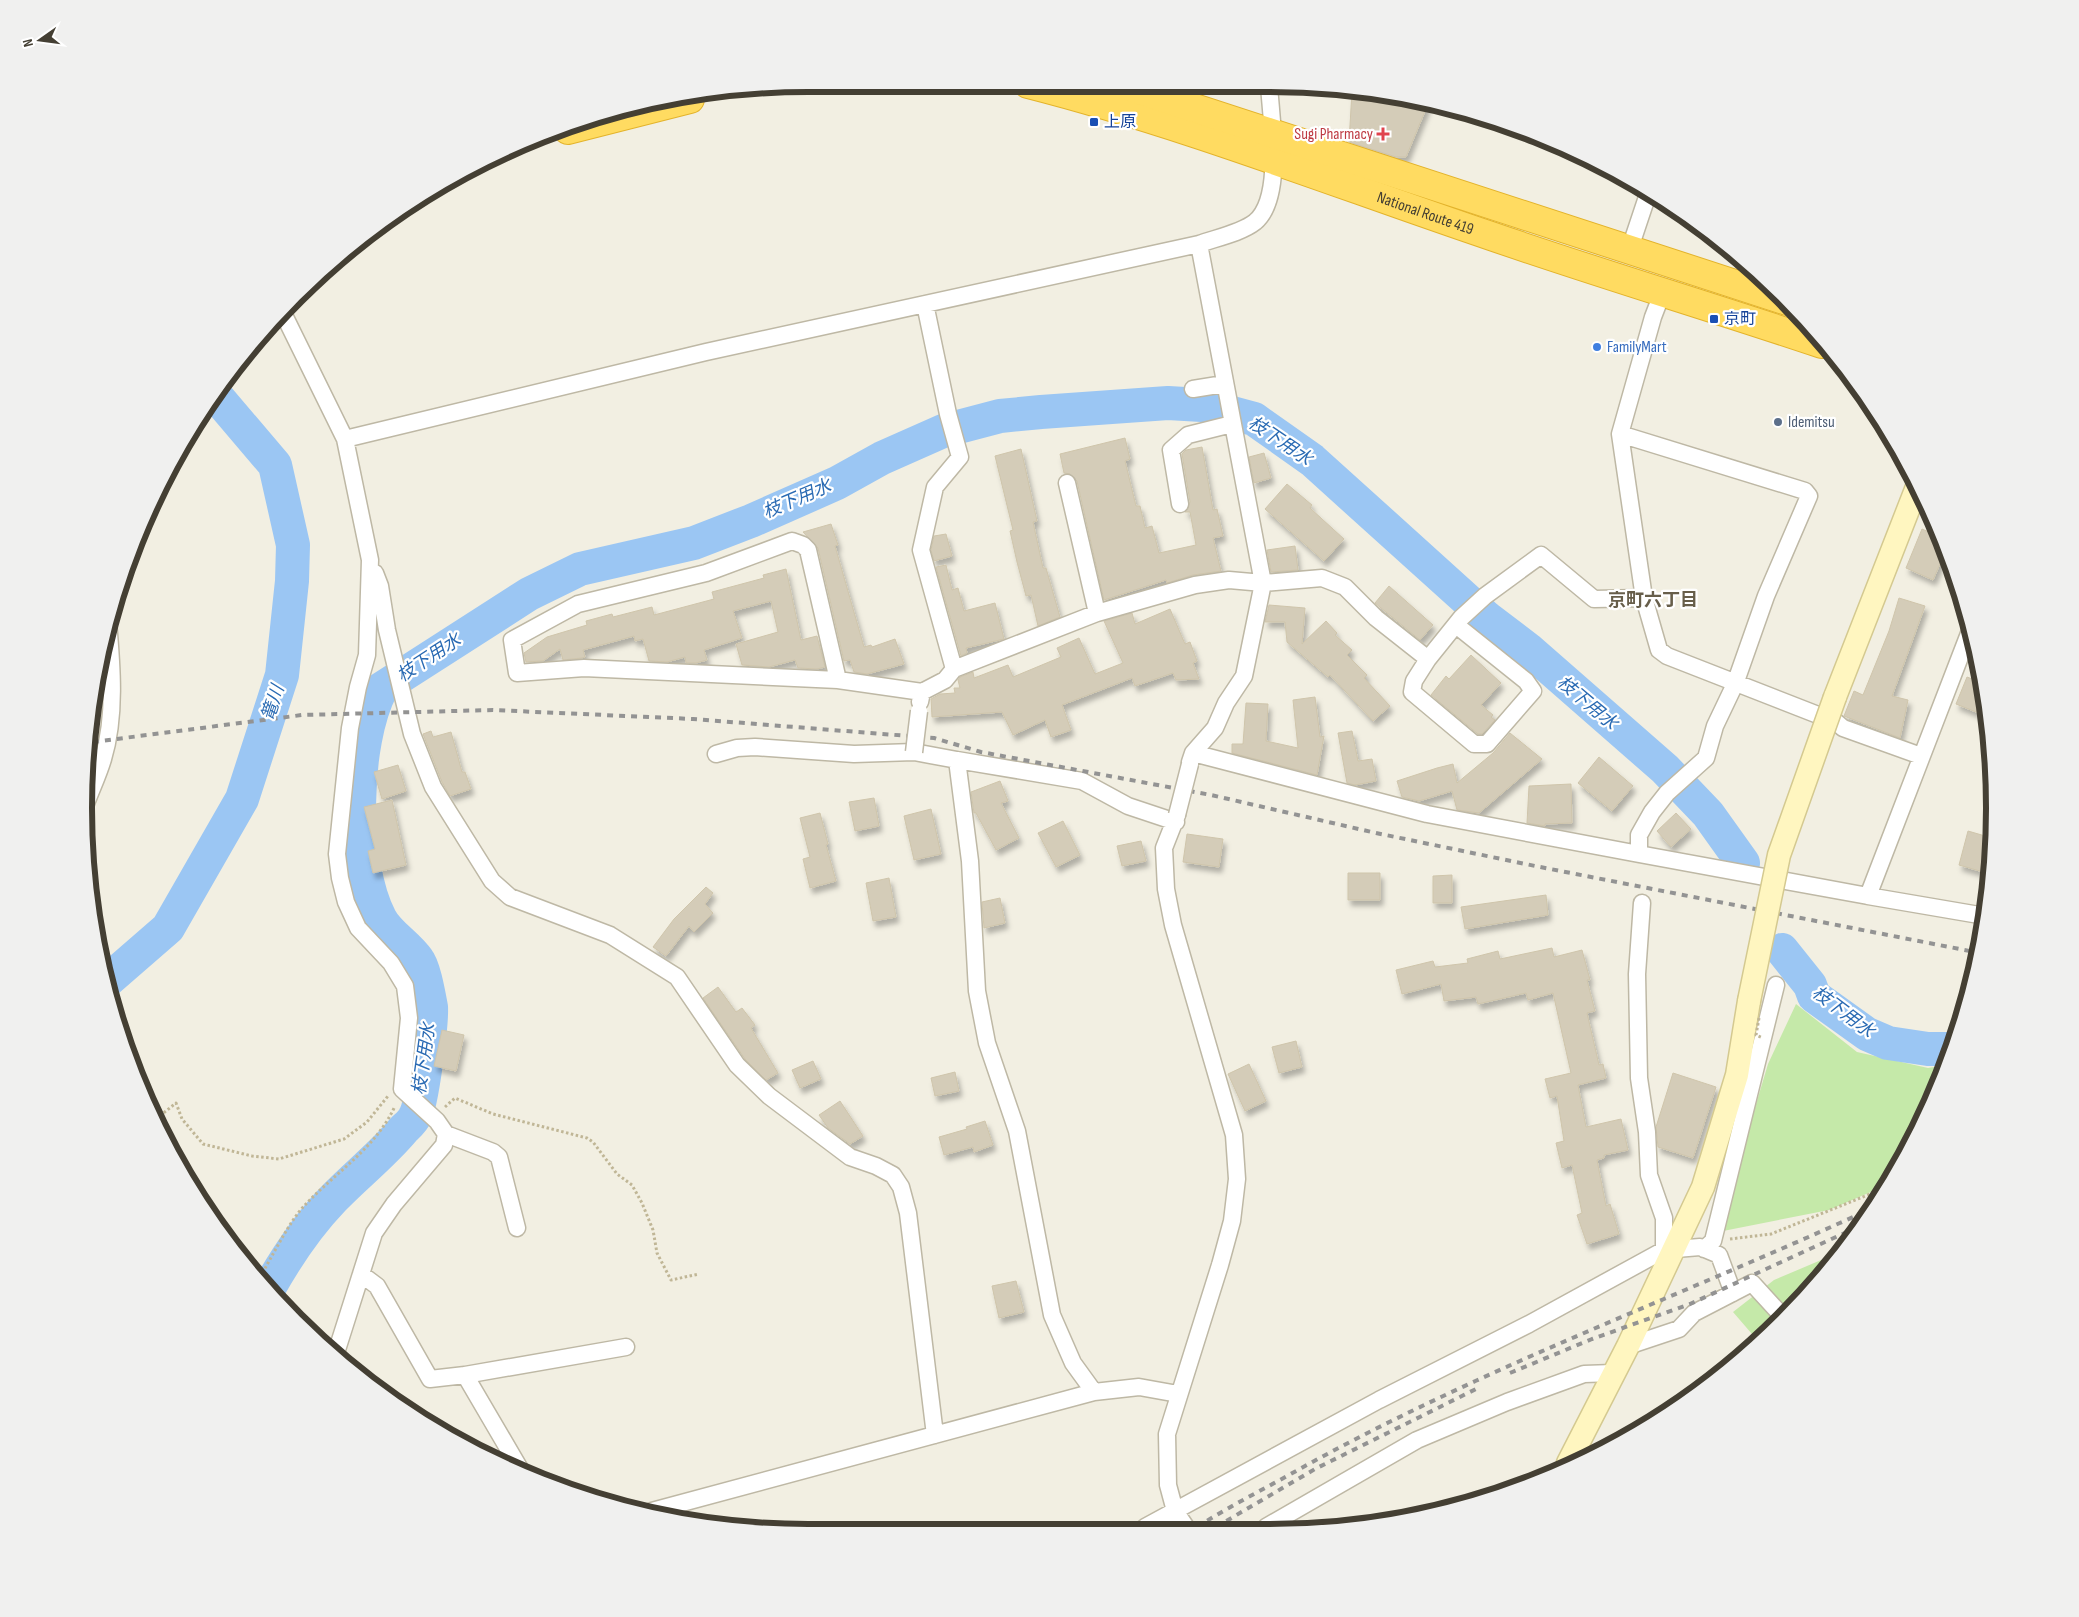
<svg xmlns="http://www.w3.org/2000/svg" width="2079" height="1617" viewBox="0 0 2079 1617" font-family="'Sofia Sans Condensed','Noto Sans JP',sans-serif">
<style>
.green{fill:#c5e9a9}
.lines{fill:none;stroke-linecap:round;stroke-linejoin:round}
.river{stroke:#9bc6f3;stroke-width:34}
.building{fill:#d4ccb8;stroke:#cfc5ab;filter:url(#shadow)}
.street-casing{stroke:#beb8a5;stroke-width:19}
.secondary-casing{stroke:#d4c990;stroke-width:25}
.highway-casing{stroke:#e3b32b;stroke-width:30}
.path{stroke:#c0b696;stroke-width:3;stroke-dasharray:2.5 2.5;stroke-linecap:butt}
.street{stroke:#fff;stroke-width:16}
.secondary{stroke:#fff6c0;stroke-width:22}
.highway{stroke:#ffdb61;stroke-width:28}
.rail{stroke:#939393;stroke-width:4;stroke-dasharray:6 6;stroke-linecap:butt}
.street-bridge-casing{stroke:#beb8a5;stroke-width:19;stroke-linecap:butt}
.secondary-bridge-casing{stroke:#d4c990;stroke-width:25;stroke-linecap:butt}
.path-bridge{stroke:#c0b696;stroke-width:3;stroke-dasharray:2.5 2.5;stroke-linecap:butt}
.street-bridge{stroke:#fff;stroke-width:16}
.secondary-bridge{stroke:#fff6c0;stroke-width:22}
.transit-dot{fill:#1a4fb4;stroke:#fff;stroke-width:2}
.health-dot{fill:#e0444e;stroke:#fff;stroke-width:2}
.shop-dot{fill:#3f7fe0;stroke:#fff;stroke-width:2}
.service-dot{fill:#5c6f8a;stroke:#fff;stroke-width:2}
.labels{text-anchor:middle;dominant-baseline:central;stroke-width:4.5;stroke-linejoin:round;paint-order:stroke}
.transit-label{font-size:16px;fill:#164399;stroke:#fff;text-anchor:start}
.health-label{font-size:16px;fill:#be3a42;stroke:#fff;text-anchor:end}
.street-label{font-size:16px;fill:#443f33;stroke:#fff}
.shop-label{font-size:16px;fill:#366cbe;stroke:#fff;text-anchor:start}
.service-label{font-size:16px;fill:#4e5e75;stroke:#fff;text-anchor:start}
.water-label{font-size:18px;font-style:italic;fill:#296ab3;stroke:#fff}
.neighbourhood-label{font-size:18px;font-weight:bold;fill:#675e4a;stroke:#fff}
.rim{fill:none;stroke:#443f33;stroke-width:6}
</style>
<defs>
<filter id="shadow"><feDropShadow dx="3" dy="5.5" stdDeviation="2.5" flood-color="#0004"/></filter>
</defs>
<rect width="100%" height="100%" fill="#f2efe2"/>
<path class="green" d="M1796,1004l61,48 71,16 18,-3 -6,21 -53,99 -58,25 -111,22 50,-168z
M1840,1252l-57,69 -25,20 -25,-29 41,-32z"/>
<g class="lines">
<path class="river" d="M1782,950l28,35 4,11 53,38 21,9 40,6h23
M107,981l61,-53 74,-129 40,-124 10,-94 1,-36 -18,-80 -57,-67
M269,1288c18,-32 38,-62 64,-89 23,-24 49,-44 70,-69 4,-4 10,-9 12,-14 7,-12 17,-94 16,-109 -2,-10 -7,-40 -13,-47 -10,-15 -30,-26 -38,-42 -29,-56 -27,-174 1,-229l148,-95 51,-25 114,-26 57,-22 86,-38 45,-25 61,-27 57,-15 41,-4 127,-9 34,2 52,14 58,41 175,158 42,32 136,119 43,45 35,49"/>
</g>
<path class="building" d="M1352,91l76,13 -22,53h-10l-47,-15z
M1125,438l5,21 -5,2 11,45h4l5,22 7,-2 7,27 37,-8 -6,-33h-5l5,-10 -8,-48 4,-4 16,-3 11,63 4,-1 6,27 -10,2 8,33 -28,4 -26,8 -1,-3 -62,20 -27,-119 -7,-7 -6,-1 -4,-19z
M1021,449l16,72 -4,1 10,46h3l14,49 -22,9 -7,-31 -5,1 -9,-34 -7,-31 3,-1 -18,-74z
M1264,453l7,25 -17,5 -5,-26z
M1287,484l25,21 -2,3 34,31 -20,22 -59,-52z
M831,524l7,21 -3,1 29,101 7,-2 1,2 23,-8 9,25 -37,10 -13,-2 -4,-12 -6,1 -26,-113 -15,-16z
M1922,529l20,9 4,12 -13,30 -27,-12z
M946,534l6,22 -18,5 -3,-11 3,-14z
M1295,546l3,24 -27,2 -4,-22z
M946,565l6,25 6,-2 6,23 31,-8 9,36 -38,9 1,5 -6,3 -25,-89z
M786,569l15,71 16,-4 8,31 -8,2 -19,-1 -3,-8 -26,7 -27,-2 -6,-21 42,-12 -7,-31 -38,10 9,27 -38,12 3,10 -11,3h-10l-1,-6 -18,5 -18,-1 -6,-22 -8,2 -1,-5 -51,14 2,7 -3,1 -19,2 -3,-11 -17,12 -17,1 -2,-9 23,-16 40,-12 -1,-4 26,-7 1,3 39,-10 2,8 60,-16 -2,-7 52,-14 -1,-3z
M1389,586l44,39 -13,15 -45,-37z
M1899,598l26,8 -33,90 16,4 -8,38 -56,-22 10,-25 9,4 26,-64z
M1269,605l36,3 -3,36 24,-23 11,12 -2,2 17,15 -5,5 20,20 -3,3 26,28 -17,15 -43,-46 -2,2 -41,-35 -2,-20h-20z
M1170,609l15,35 5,-2 7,19 -4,2 6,16 -23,1 -3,-7 -38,13 -3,-8 -70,27 9,25 -20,7 -6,-17 -32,15 -11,-23 -70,5 -1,-18 9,-5 15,-1 -1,-5h6l-2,-8 2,-3 13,-5 1,6 34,-13 5,12 48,-20 -4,-9 22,-10 16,36 28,-11 -19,-42 28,-8 3,11z
M1471,655l30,28 -20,22 12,10 -2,2 4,3 -13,14h-4l-47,-39 15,-19 3,3z
M1967,677l16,6 3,33 -30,-12z
M1315,697l5,40 4,-1 -7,39 -85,-22v-9h11l3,-41 22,1 -2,37 32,7 -5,-48z
M431,731l2,6 18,-5 11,40h3l6,17 -21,7 -8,-14 -19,-48z
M1352,731l6,30 14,-2 4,22 -21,4 -8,-2 -9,-50z
M1510,733l32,26 -63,54 -22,-3 -5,-19 -33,10 -17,-4 -5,-16 40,-13 16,-4 4,19 36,-30z
M1599,757l34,29 -21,25 -34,-28z
M398,765l8,26 -24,8 -8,-27z
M1000,781l8,20 -7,2 18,35 -23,12 -20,-37h-2l-3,-21z
M1571,784l1,39 -27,1v2l-18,-3 2,-37z
M874,798l5,28 -24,5 -6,-29z
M392,800l14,65 -33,8 -5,-22 7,-2 -11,-42z
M931,809l10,45 -27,6 -10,-44z
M820,813l8,31 -2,1 10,36 -26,7 -7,-29 7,-2 -10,-39z
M1676,813l15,16 -20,18 -14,-16z
M1063,821l17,34 -24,12 -18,-34z
M1968,831l24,7 -9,34 -24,-7z
M1187,834l36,5 -4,28 -36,-5z
M1141,841l5,20 -24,5 -5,-20z
M1348,873h32v27h-32z
M1452,875v28h-19v-27z
M889,878l7,39 -23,4 -7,-38z
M706,887l7,6 -8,11 8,9 -19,19 -5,-6 -23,30 -13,-9 21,-28z
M1546,895l2,20 -83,14 -4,-22z
M1000,898l5,25 -21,5 -2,-26z
M1552,948l2,9 28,-7 8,30h-3l8,31 -8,2 12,52 4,-1 3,14 -28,7 8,42 35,-8 7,31 -24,5v3l-7,2 9,46 4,-2 9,30 -32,10 -10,-29 5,-2 -10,-48 -10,3 -6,-25 8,-2 -7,-45 -7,2 -5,-19 26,-6 -18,-80 -25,7 -2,-7 -48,11 -2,-7 -32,4 -3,-17 -39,10 -6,-24 37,-9 2,6 33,-4 -1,-4 31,-8 2,8z
M718,987l18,25 6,-4 13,17 -4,3 27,45 -12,7 -21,-21 -42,-61z
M442,1030l22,5 -8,36 -22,-5z
M1296,1041l6,26 -23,6 -7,-26z
M813,1061l8,18 -21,9 -8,-18z
M1249,1064l17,37 -21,10 -17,-37z
M955,1072l4,19 -24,5 -4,-18z
M1673,1073l43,14 -23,71 -35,-11 -2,-20z
M840,1101l23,35 -13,8 -22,-16 -9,-13z
M985,1121l8,24 -19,7 -1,-5 -29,8 -5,-18 28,-8 -1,-2z
M1016,1281l8,31 -25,6 -7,-32z"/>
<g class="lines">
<defs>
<path id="street" d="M1630,248l18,-54
M1663,291l-10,26 -33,117 24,164 15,52 8,6 169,66 7,6 78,28
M925,304l23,110 12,43 -25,30 -14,63 33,119
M283,313l62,126 25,121 -3,95 -9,32 -8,41 -13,126 3,24 6,24 12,26 33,35 14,23 4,32 -7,71 35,32 9,13 -2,11 -50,59 -20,29 -38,120
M1193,389l31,-5
M345,439l361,-87 493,-108c17,-6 42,-11 56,-22 29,-24 16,-103 14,-137
M1067,483l30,130
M1180,504l-9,-54 17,-15 44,-11
M375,573l5,13 7,44 25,104 21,53 59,94 18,16 100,38 67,42 60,88 32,31 81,61 26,9 17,9 8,12 7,26 27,222
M1970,631l-102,265 117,20
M1428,659l-14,22 -2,11 62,52h13l46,-53 -7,-10 -70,-56
M838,680l-30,-130 -5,-5 -11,-4 -86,32 -128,31 -66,36 5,33 67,-5 254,12 84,12
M920,702l2,-10 23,-12 9,-11 143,-56 98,-28 34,-5 34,3 59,-5 23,9 31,31 52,41 33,-41 24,-22 56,-41 53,44 50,-1
M1193,753l234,61 212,40v-19l13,-23 15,-19 39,-35 9,-32 20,-42 31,-88 43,-100 -4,-5 -185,-57
M716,754l21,-6 18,-1 99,7 60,-2 43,8 13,101 7,130 10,52 30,88 35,184 21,48 21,29 45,-5 39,7
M957,760l125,21 46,25 48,16
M1190,762l3,-9 22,-25 11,-25 18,-27 19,-93 -64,-339
M84,809c6,-17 14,-33 19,-50 13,-43 9,-93 5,-137
M1177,815l-13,33 2,41 7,36 61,210 3,44 -5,42 -12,44 -53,169 1,51 7,26 11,16
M1639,854l229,42
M1642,903l-5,71 2,104 8,54 2,43 15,43v32
M446,1134l47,18 6,5 18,71
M1704,1249l9,-8 63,-256
M361,1274l16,12 53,93 35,-4 58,99
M1628,1346l51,-17 15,-16 58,-30 33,36
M465,1375l161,-28
M652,1511l442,-119
M1145,1527l234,-127 150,-76 135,-74 36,-3 19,8 14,38
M1266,1527l151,-87 90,-38 77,-28 29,-1"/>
<path id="secondary" d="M1835,697l82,-210
M1568,1463l60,-117 75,-159 34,-112 12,-74"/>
<g id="highway">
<path id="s1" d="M1028,84c157,40 309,100 463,152 110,38 221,71 331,108"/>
<path d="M1124,85l663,216"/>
<path d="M568,130l122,-31"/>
</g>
</defs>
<use href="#street" class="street-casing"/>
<use href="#secondary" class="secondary-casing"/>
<use href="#highway" class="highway-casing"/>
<path class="path" d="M1968,995l-2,-8 4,-20
M445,1107l10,-9 38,16 94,24 6,4 24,32 15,11 10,18 11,27 4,23 14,27 28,-6
M156,1119l20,-16 6,16 21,25 49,12 27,3 65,-20 23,-17 21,-26
M1730,1239l41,-5 114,-46
M260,1277c12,-20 30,-57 45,-72 31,-33 71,-57 90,-99"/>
<use href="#street" class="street"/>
<use href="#secondary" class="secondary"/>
<use href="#highway" class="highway"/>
<path class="rail" d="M93,742l209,-27 191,-5 200,9 241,19 47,14 230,43 165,38 164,34 440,86
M1510,1373l82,-34 98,-35 172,-79
M1197,1527c30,-19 61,-35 92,-52 188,-106 391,-178 586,-268
M1216,1527l99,-58 161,-80"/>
<defs>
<path id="street-bridge" d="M914,752l5,-41
M1177,815l13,-51"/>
<path id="secondary-bridge" d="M1749,1001l30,-146 56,-158"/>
</defs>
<use href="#street-bridge" class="street-bridge-casing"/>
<use href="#secondary-bridge" class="secondary-bridge-casing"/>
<path class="path-bridge" d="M1759,1018l-3,17 7,3"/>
<use href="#street-bridge" class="street-bridge"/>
<use href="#secondary-bridge" class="secondary-bridge"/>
</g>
<g class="transit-dot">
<rect x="1089" y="117" width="10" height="10" rx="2.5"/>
<rect x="1709" y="314" width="10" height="10" rx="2.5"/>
</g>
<path class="health-dot" d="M1380.5 126.5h5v5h5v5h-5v5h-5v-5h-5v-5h5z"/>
<circle class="shop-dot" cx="1597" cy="347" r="5"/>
<circle class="service-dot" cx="1778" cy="422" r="5"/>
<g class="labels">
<g class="transit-label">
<text x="1104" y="122">上原</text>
<text x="1724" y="319">京町</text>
</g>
<g class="health-label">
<text x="1373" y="134">Sugi Pharmacy</text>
</g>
<g class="street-label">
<text stroke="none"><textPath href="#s1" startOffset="418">National Route 419</textPath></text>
</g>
<g class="shop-label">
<text x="1607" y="347">FamilyMart</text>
</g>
<g class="service-label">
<text x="1788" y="422">Idemitsu</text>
</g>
<g class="water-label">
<text transform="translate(1280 441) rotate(34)">枝下用水</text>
<text transform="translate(797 499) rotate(-23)">枝下用水</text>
<text transform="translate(429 658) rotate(-33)">枝下用水</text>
<text transform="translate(273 703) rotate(-72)">篭川</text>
<text transform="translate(1587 703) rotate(40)">枝下用水</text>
<text transform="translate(1843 1012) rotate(37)">枝下用水</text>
<text transform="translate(424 1059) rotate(-82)">枝下用水</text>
</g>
<g class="neighbourhood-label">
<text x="1653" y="600">京町六丁目</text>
</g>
</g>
<path d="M0 0H2079V1617H0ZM808 92H1270A716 716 0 0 1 1986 808V808A716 716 0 0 1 1270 1524H808A716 716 0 0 1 92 808V808A716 716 0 0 1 808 92Z" fill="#f0f0ef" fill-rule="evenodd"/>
<path class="rim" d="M808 92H1270A716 716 0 0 1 1986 808V808A716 716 0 0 1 1270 1524H808A716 716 0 0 1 92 808V808A716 716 0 0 1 808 92Z"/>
<g transform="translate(40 40) rotate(256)" stroke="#ffffff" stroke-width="4" paint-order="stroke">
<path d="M0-4L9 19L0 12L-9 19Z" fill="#443f33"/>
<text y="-8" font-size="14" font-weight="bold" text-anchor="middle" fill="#443f33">N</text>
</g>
</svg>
